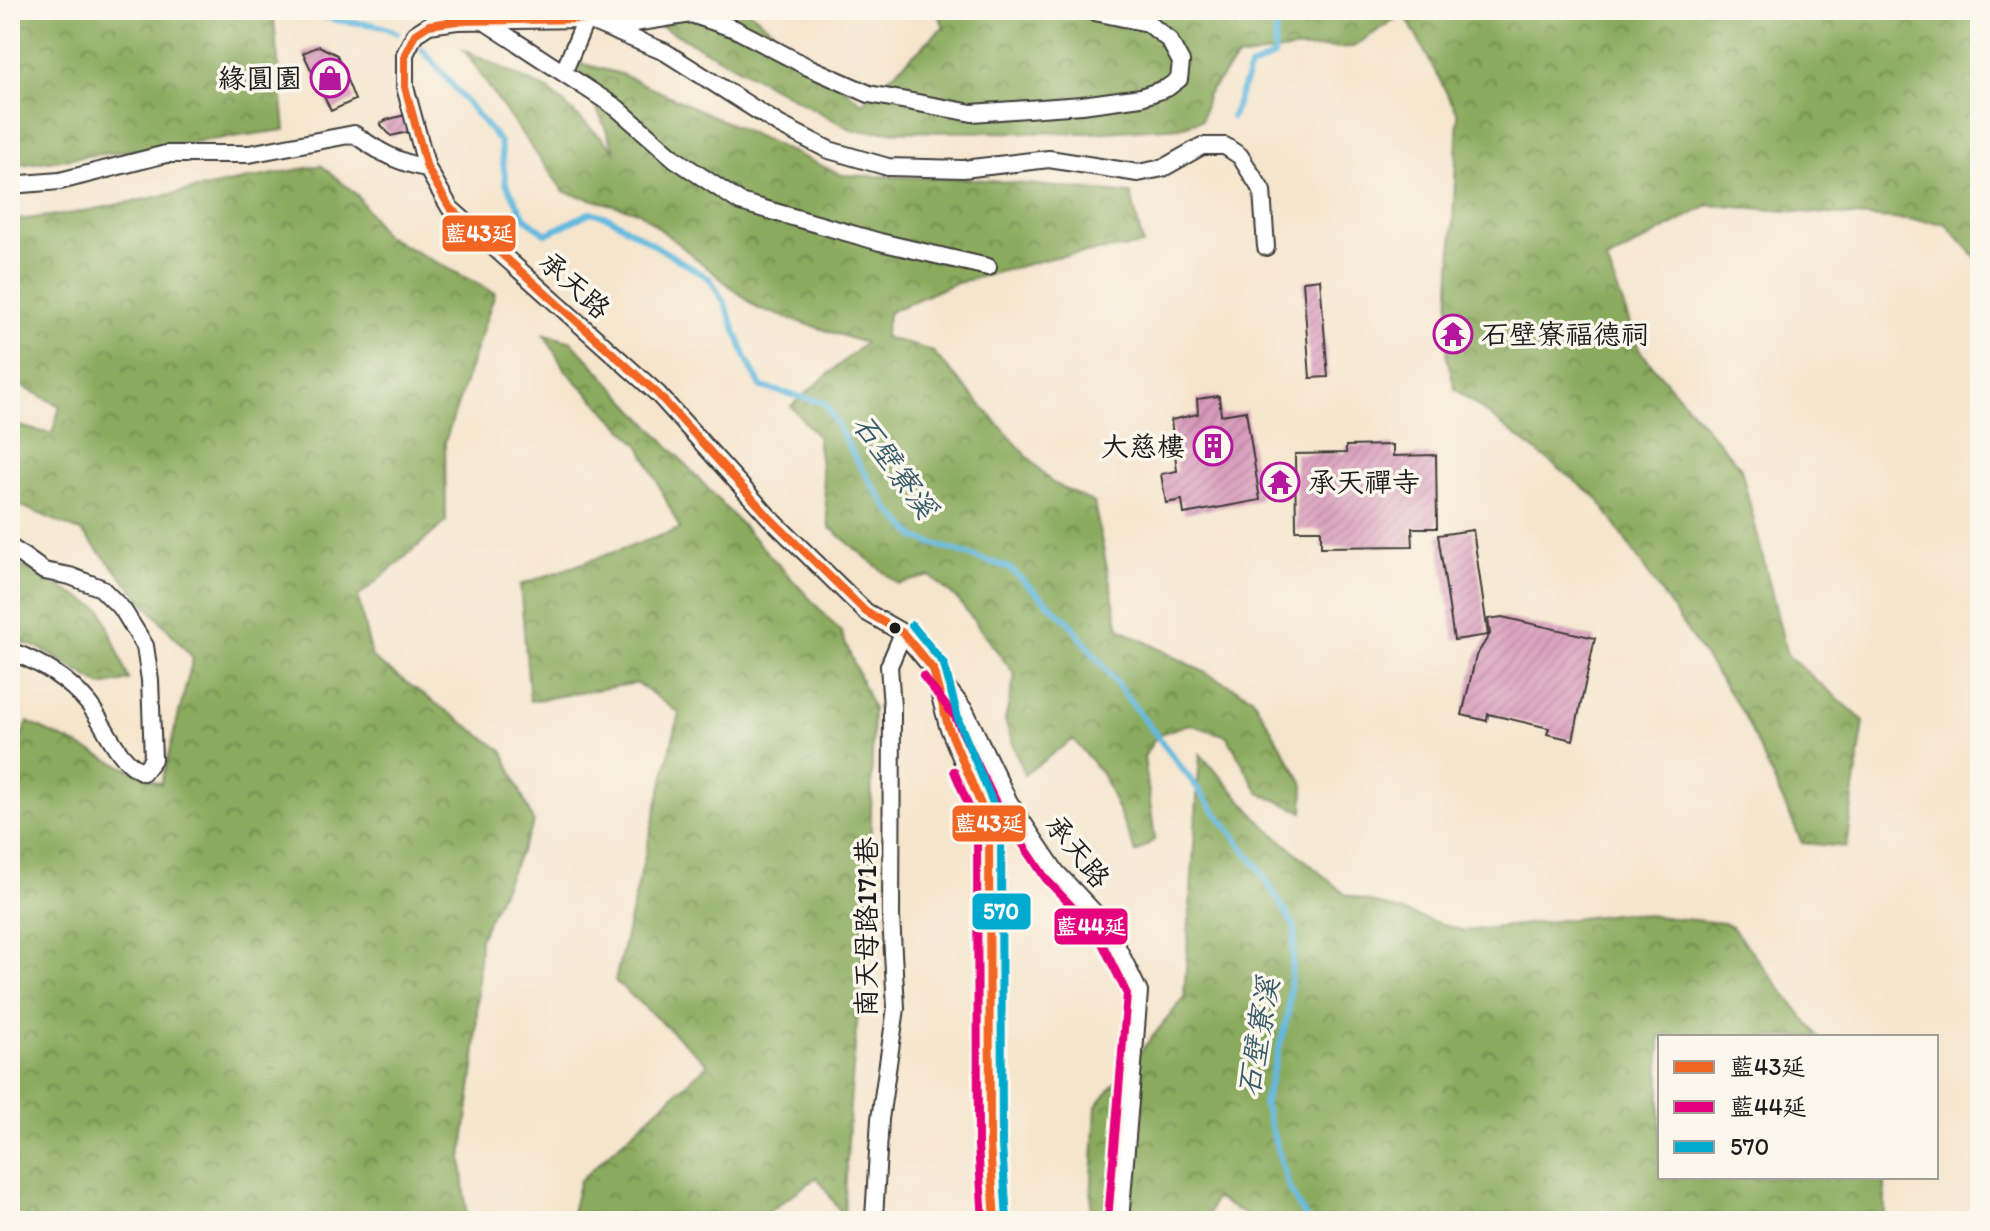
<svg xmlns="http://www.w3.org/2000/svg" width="1990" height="1231" viewBox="0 0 1990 1231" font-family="Itim,'LXGW WenKai TC',sans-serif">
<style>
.forest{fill:url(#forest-crowns);stroke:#53633c;stroke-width:2}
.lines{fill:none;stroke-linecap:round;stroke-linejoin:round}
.stream{stroke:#62b9df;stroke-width:6}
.building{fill:url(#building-hatch)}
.minor-casing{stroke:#3d3a37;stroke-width:20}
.minor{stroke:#fff;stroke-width:16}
.bus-1-casing{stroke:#fbf7ec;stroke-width:14}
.bus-2-casing{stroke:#fbf7ec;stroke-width:14}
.bus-3-casing{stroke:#fbf7ec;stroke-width:14}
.bus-1{stroke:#f26522;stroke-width:8}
.bus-2{stroke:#e5007d;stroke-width:8}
.bus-3{stroke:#00a9ce;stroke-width:8}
.bus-dot{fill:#1c1c1c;stroke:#fbf7ec;stroke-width:3}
.labels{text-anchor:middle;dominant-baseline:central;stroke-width:7;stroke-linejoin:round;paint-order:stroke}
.poi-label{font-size:28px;fill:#1c1c1c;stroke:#fbf7ec;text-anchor:end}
.street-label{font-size:28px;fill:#1c1c1c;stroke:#fbf7ec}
.water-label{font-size:30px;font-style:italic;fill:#385b6a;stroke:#fbf7ec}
.line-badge{stroke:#fbf7ec;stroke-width:3}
.badge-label{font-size:22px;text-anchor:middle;font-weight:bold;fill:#fff}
</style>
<defs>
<pattern id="forest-crowns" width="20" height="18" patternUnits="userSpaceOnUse" patternTransform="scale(2)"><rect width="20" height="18" fill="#8aaa5d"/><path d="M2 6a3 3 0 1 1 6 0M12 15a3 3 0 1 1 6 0" fill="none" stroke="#708a4c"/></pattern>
<pattern id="building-hatch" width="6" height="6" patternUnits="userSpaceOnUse" patternTransform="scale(2)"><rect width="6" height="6" fill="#d798ba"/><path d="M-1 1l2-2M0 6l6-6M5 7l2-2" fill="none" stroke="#b8829f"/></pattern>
</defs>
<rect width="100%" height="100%" fill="#fbf7ec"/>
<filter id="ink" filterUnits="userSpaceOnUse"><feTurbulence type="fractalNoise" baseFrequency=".0125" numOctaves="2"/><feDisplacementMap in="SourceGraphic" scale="16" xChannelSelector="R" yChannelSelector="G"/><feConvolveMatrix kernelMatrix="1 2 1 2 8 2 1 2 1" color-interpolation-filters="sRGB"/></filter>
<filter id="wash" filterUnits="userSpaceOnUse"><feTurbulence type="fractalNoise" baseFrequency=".006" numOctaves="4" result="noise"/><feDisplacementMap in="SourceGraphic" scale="32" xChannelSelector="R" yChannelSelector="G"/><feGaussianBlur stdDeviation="1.8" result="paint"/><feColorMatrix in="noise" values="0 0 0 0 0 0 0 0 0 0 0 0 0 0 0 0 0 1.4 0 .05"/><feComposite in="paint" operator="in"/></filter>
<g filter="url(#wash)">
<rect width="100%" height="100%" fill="#f5e5cd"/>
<path class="forest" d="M10,10h263l12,120 -275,36z
M625,10h123l114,93 82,-77 -9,-16h1045v252l-35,-39 -236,-18 -102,56 33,90 101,117 46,187 77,66 -18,126 -44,-4 -58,-128 -147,-217 -142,-109 -8,-32 11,-243 -54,-101 -51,34 -59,2 -57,9 -30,37 -5,25 -21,7 -92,6 -235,-2 -195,-106z
M464,50l86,41 65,59 -39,-88 45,12 221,101 132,4 157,15 12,51 -88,12 -105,28 -61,27 -5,25 48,14 119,131 43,21 25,125 133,69 52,88 -1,27 -44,-19 -32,-57 -38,-12 -32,11 -13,22 11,82 -19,14 -33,-78 -30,-36 -49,36 -19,-54 10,-46 -57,-75 -28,-24 -32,8 -69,-57 -12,-91 -26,-30 74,-63 -108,-35 -118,-96 -75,-20 -56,-77z
M321,165l36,30 27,40 111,58 -50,149 1,80 -88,75 14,61 131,93 31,72 -54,115 -5,121 -13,99 5,63h-457v-461l18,-38 133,62 32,-126 -111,-126 -72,-31v-77l42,10 8,-28 -50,-26v-159l64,-8z
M544,334l28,8 269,290 32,77 -3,162 -20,233 -6,113 -27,-40 -61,44h-186l10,-41 128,-116 -93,-83 64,-268 -42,-30 -107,18 -10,-116 160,-56 -40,-83 -75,-76z
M10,559l92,51 27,70 -27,6 -63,-38 -29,-10z
M1200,754l66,73 79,67 120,37 159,-18 100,10 8,4 87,110h-159v140h225v44h-628l-42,-23 -9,23h-120l4,-3 6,-112 88,-108z"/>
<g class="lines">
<path class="stream" d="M310,10c25,18 60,7 87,23
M422,49l78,93 6,41 19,35 21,16 45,-22 19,6 100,61 15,25 22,56 14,27 64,16 33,60 30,45 28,30 93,30 60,54 190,246 36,60 -7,86 -24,90 26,87 18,30
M1232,117l18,-49 24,-12 3,-46"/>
</g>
<g id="blocks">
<path class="building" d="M319,46l18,9 18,45 -24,11 -28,-58z
M405,115l3,17 -17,4 -11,-12 6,-4z
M1320,279l8,98 -18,1 -7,-97z
M1455,319l12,20 -17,11 -12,-20z
M1219,396l2,19 25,-4 14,89 -76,14 -2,-14 -16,3 -5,-29 16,-3 -6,-51 27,-6 -1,-15z
M1393,445v11l43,-1 1,73h-25l1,18 -92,1v-17h-25l-1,-76 51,-1v-7z
M1473,530l15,105 -34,5 -16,-105z
M1502,617l93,21 -22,102 -26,-6 2,-6 -61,-14 -1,7 -25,-6 14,-59 14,-22 -2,-15z"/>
</g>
</g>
<g filter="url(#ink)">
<use href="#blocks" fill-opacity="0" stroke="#3d3a37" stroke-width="2"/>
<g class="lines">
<defs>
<path id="minor" d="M484,21l133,87 58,51 65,43 140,40 108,25
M609,27l82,-13 44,15 71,37 63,28 103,19 110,-8 59,-8 26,-9 12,-9 2,-17 -12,-22 -21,-17 -63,-13
M564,71l22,-52
M10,185l50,-4 106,-27h83l105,-20c24,17 44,29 73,34
M10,547l34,24 26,5 31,12 22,22 22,36 5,34 3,79 -10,13c-27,-12 -37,-47 -55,-69 -20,-24 -48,-41 -78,-52
M939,677l26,34 44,91 47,70 51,54 32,66 -19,229
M871,1221l3,-3 6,-99 16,-111 -5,-92 1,-209 -3,-41 14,-33
M995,1221l-5,-76 -1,-321 -41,-98 -15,-57 -30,-36 -37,-21 -97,-95 -111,-123 -208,-186 -23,-40 -22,-81v-33l10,-20 14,-9 28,-4 129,-2 79,33 115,73 49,25 59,17 75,2 86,-10 89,14 25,-5 39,-22h23l15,10 22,35 4,56"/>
</defs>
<use href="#minor" class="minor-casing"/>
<use href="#minor" class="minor"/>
<defs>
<path id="bus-1" d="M586,19l-129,2 -28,4 -14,9 -10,20v33l22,81 23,40 208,186 111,123 97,95 37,21 30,36 15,57 41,98 1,321 5,76"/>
<path id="bus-2" d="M923,676l32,41 43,90 48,72 51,54 30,61 -19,226
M954,771l23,55 1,319 5,76"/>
<path id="bus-3" d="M912,625l32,39 15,58 42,100 1,323 5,75"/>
</defs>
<use href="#bus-1" class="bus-1-casing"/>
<use href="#bus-2" class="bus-2-casing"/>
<use href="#bus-3" class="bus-3-casing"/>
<use href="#bus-1" class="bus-1"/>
<use href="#bus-2" class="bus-2"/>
<use href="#bus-3" class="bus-3"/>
</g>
</g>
<defs>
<symbol id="shop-ring" viewBox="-11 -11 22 22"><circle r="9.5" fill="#fbf7ec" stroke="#b5179e" stroke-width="1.5"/><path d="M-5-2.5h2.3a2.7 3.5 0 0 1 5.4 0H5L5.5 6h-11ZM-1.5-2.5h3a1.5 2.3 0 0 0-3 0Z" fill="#b5179e"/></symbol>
<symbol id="temple-ring" viewBox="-11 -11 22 22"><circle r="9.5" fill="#fbf7ec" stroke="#b5179e" stroke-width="1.5"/><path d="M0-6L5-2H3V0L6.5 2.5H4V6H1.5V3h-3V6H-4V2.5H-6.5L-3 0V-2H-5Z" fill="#b5179e"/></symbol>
<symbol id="building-ring" viewBox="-11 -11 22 22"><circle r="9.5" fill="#fbf7ec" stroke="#b5179e" stroke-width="1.5"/><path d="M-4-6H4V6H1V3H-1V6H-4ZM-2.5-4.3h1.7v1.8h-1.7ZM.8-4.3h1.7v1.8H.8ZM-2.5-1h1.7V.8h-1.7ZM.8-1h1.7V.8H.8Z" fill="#b5179e"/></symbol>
</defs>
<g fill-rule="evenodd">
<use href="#shop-ring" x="308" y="56" width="44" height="44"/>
<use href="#temple-ring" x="1431" y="312" width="44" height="44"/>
<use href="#building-ring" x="1191" y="424" width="44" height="44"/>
<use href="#temple-ring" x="1258" y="460" width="44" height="44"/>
</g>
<circle class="bus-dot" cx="895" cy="628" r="7"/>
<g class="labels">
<g class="poi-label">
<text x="302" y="78">緣圓園</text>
<text x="1481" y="334" text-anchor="start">石壁寮福德祠</text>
<text x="1185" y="446">大慈樓</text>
<text x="1308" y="482" text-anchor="start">承天禪寺</text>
</g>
<g class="street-label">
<text transform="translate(575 285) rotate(42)">承天路</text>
<text transform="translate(1078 851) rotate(51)">承天路</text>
<text transform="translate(866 927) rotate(-90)">南天母路171巷</text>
</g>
<g class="water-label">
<text transform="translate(895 466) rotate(54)">石壁寮溪</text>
<text transform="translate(1258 1037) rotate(-80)">石壁寮溪</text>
</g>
</g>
<g class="line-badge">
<rect x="441" y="214" width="76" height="39" rx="8" fill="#f26522"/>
<rect x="951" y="804" width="76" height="39" rx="8" fill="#f26522"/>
<rect x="971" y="892" width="61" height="39" rx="8" fill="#00a9ce"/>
<rect x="1053" y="907" width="76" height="39" rx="8" fill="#e5007d"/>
</g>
<g class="badge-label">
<text x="479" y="241">藍43延</text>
<text x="989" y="831">藍43延</text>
<text x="1001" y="919">570</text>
<text x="1091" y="934">藍44延</text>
</g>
<rect width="1990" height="1231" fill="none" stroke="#fbf7ec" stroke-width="40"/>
<rect x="1658" y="1035" width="280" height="144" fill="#fbf7ec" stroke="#a29f99" stroke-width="2"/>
<rect x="1674" y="1061" width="40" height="12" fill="#f26522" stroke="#a29f99" stroke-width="2"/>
<text x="1730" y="1075" font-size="24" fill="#1c1c1c">藍43延</text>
<rect x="1674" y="1101" width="40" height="12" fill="#e5007d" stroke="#a29f99" stroke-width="2"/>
<text x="1730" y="1115" font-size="24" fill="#1c1c1c">藍44延</text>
<rect x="1674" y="1141" width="40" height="12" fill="#00a9ce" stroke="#a29f99" stroke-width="2"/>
<text x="1730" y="1155" font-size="24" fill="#1c1c1c">570</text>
</svg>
